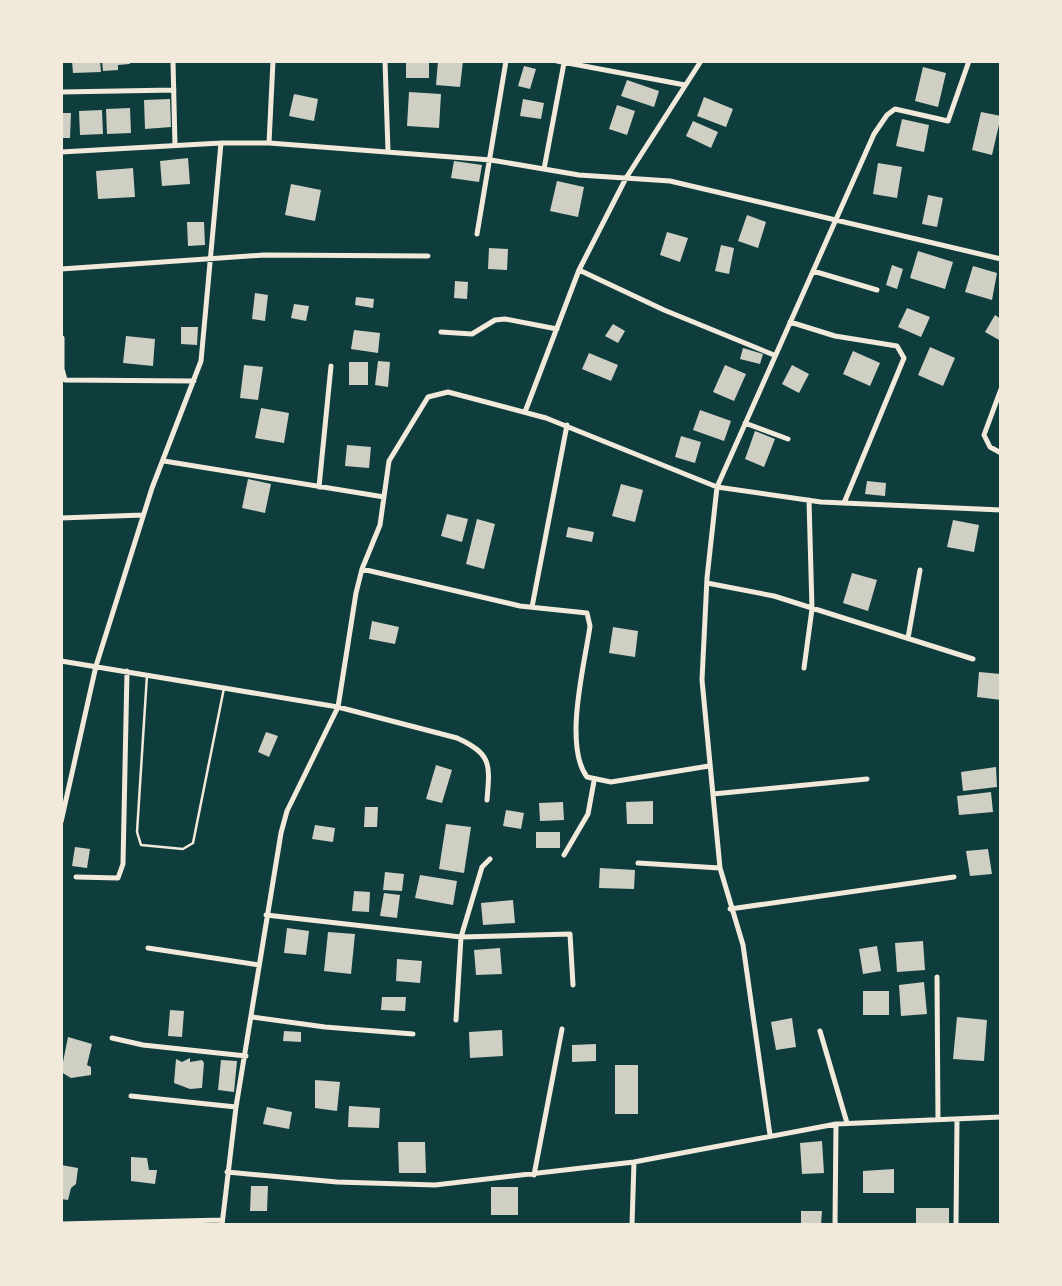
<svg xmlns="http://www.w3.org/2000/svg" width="1062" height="1286" viewBox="0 0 1062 1286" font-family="'Titillium Web',sans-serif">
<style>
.building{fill:#cfcfc3}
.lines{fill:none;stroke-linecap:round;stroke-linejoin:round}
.service{stroke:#f1e9da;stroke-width:2.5}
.minor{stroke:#f1e9da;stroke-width:5}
</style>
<rect width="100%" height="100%" fill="#0f3d3e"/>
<path class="building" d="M72,61h28l1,11 -28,1z
M102,61h28v3l-12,1v5l-15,1z
M406,61h23v17h-23z
M438,61h25l-3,26 -24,-2z
M524,66l12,3 -6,20 -12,-3z
M923,67l23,6 -8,34 -23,-6z
M627,80l32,11 -5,16 -33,-11z
M409,92l32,2 -2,34 -32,-2z
M294,94l24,5 -4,22 -25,-5z
M704,97l29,12 -7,18 -29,-11z
M170,99l1,28 -26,2 -1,-29z
M523,99l21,4 -3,16 -21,-3z
M617,105l18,6 -8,24 -18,-6z
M130,108l1,25 -24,1 -1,-25z
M102,110l1,24 -23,1 -1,-24z
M981,112l20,4 -9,39 -20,-5z
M61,113h10l-1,25h-9z
M902,119l27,6 -5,27 -28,-6z
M693,121l25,11 -7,16 -25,-12z
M188,158l2,26 -28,2 -2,-25z
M454,161l28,4 -3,17 -28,-4z
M878,163l24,4 -5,31 -24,-4z
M133,168l2,29 -37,2 -2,-28z
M557,181l27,6 -6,30 -28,-6z
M291,184l30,6 -6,31 -30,-6z
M928,195l15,3 -6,29 -15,-3z
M747,215l19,7 -8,26 -20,-7z
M187,222h17l1,23 -17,1z
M667,232l21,6 -8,24 -20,-7z
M721,245l13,3 -5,26 -14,-3z
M489,248l19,1 -1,21 -19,-1z
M918,251l35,11 -8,27 -35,-11z
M892,265l11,4 -6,20 -11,-4z
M973,266l24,7 -5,27 -27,-8z
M455,281l13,1 -1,17 -13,-1z
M255,293l13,2 -3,26 -13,-2z
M356,297l18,2 -1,9 -18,-3z
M294,304l15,2 -3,15 -15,-3z
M907,308l23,9 -9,20 -23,-10z
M995,315l6,4v22l-16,-9z
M613,324l12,7 -7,12 -13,-7z
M181,327h17l-1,18 -16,-1z
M354,330l26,3 -2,20 -27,-4z
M126,336l29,3 -2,27 -30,-3z
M930,347l25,11 -12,28 -25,-11z
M743,348l20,6 -3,10 -20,-5z
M853,351l27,12 -10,23 -27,-12z
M589,353l29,12 -7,16 -29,-12z
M378,361l12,1 -2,25 -13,-2z
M349,362h19v23h-19z
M244,365l19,2 -5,33 -18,-2z
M725,365l21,9 -12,27 -21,-9z
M792,365l17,9 -10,19 -17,-9z
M261,408l28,5 -5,30 -29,-5z
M700,410l31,11 -7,20 -31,-11z
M755,431l20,8 -11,28 -19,-8z
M681,436l20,6 -6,21 -20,-6z
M347,445l24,2 -2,21 -24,-2z
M248,479l23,5 -6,29 -23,-5z
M867,481l19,2 -1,13 -20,-2z
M621,484l22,6 -8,32 -23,-6z
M447,514l21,5 -6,23 -21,-6z
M477,519l18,5 -11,45 -18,-5z
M953,520l26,5 -5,27 -27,-5z
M568,527l26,5 -2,10 -26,-5z
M852,573l25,7 -9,31 -25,-8z
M372,621l27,6 -4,17 -26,-5z
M613,627l25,4 -3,26 -26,-4z
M979,672l22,2v26l-24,-3z
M266,732l12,4 -9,21 -11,-5z
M436,765l16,5 -10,33 -16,-4z
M996,767l1,20 -34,4 -2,-19z
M991,792l2,20 -34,3 -2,-19z
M653,801v23h-26l-1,-22z
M563,802l1,18 -24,1 -1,-18z
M365,807h13l-1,20h-13z
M506,810l18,3 -3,16 -18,-3z
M446,824l25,3 -7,46 -25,-4z
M315,825l20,3 -2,14 -21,-3z
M536,832h24v16h-24z
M75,847l15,2 -3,19 -15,-2z
M988,849l4,25 -22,2 -4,-25z
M600,868l35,2 -1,19 -35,-1z
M385,872l19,2 -2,17 -19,-1z
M420,875l37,6 -4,24 -38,-7z
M354,891l16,1 -1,20 -17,-1z
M384,893l16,2 -3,23 -17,-2z
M513,900l2,23 -32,2 -2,-22z
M287,928l22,3 -3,24 -22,-2z
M328,932l27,2 -4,40 -27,-3z
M923,941l2,29 -28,2 -2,-29z
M877,946l4,25 -18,3 -4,-25z
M500,948l2,26 -26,1 -2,-25z
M397,959l25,2 -2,22 -24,-2z
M924,982l3,32 -26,2 -2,-31z
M863,991h26v24h-26z
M382,997h24l-1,14 -24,-1z
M170,1010l14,1 -2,26 -14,-1z
M957,1017l30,3 -3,41 -31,-2z
M792,1018l4,29 -20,3 -5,-28z
M502,1030l1,26 -33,2 -1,-26z
M284,1031l17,1v10l-18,-1z
M68,1037l24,7 -5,21 4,2v8l-20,3 -10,-6z
M596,1044v17l-24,1v-17z
M190,1058v4l12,-2 2,3 -2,25 -12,1 -16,-6 2,-24 6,3z
M221,1060l16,1 -3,31 -16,-2z
M615,1065h23v49h-23z
M315,1080l25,2 -3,29 -22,-3z
M349,1106l31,2 -1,20 -31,-1z
M267,1107l25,5 -3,17 -26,-5z
M822,1141l2,32 -22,1 -2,-31z
M398,1142h27l1,31h-27z
M131,1157l16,1 2,12h8l-2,14 -24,-3z
M61,1165l17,3 -2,16 -5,4 -3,12 -7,-1z
M894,1169v24h-31v-22z
M251,1186h17l-1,25h-17z
M491,1187h27v28h-27z
M916,1208h33v17h-33z
M801,1211h21l-1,14h-20z"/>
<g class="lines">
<path class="service" d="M147,675l-10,157 4,13 42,4 10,-6 31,-155"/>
<path class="minor" d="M173,61l2,84
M385,61l3,90
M557,61l128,24
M61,92l113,-2
M269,143l4,-82
M61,152l160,-9h48l222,17 88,15 91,6 331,78
M544,169l20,-106
M477,234l29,-173
M61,269l203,-14 164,1
M579,270l85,40 110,45
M813,271l64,19
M790,322l45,14 62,10 7,12 -60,145
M441,332l31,2 23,-14 10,-1 52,10
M62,338v31l3,11 129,1
M1001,389l-17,46 6,12 11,6
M525,412l54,-142 47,-92 75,-117
M745,423l43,16
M164,461l220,36
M319,487l12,-121
M61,518l82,-3
M362,569l158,37 67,7 3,13c-5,37 -27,119 -3,151l24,5 98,-16
M707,583l67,13 199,63
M532,607l35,-182
M908,638l12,-68
M61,661l277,46 119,31c35,16 33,26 30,62
M804,668l8,-59 -3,-109
M713,794l154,-15
M61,822l35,-156 56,-178 49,-127 20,-218
M564,855l24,-41 6,-33
M638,863l82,5
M76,877l42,1 5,-14 4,-193
M730,909l224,-32
M266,915l195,22 109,-3 3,51
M148,948l111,17
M937,977l1,143
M252,1017l73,10 88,7
M456,1020l5,-83 21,-70 8,-8
M820,1031l27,92
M112,1038l31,7 103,11
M131,1096l105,11
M770,1135l-27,-190 -23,-77 -18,-188 5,-102 10,-91 157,-353 13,-19 8,-6 53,12 21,-60
M227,1172l110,10 98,3 199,-23 202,-38 165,-7
M534,1175l28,-146
M61,1224l161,-4
M222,1225l14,-118 45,-274 6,-22 51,-104 18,-114 6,-24 18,-44 9,-64 39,-64 20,-5 98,26 171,69 104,15 180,8
M632,1225l2,-63
M835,1225l1,-101
M956,1225l1,-106"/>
</g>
<rect width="1062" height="1286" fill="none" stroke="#f1e9da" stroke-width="126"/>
</svg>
